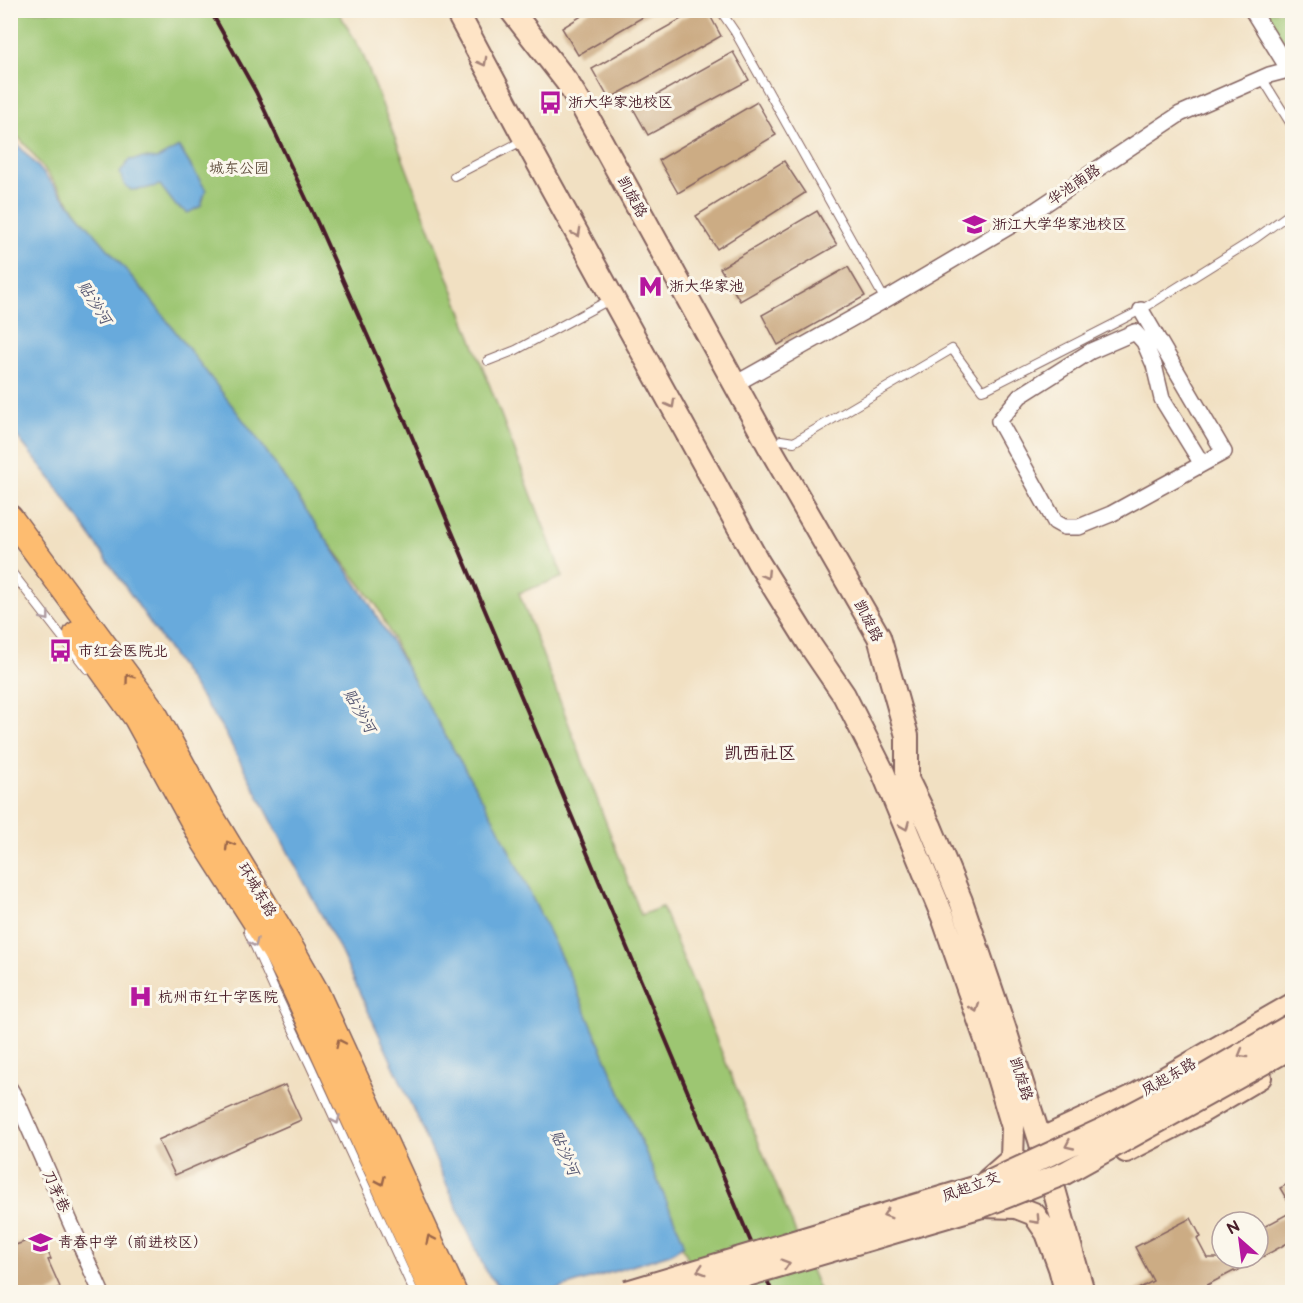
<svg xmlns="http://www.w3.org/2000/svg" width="1303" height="1303" viewBox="0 0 1303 1303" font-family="'Balsamiq Sans','LXGW WenKai TC',sans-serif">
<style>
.green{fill:#9dc672;stroke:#74724e;stroke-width:1.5}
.water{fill:#67aadc;stroke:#586484;stroke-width:1.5}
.building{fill:#ccac84}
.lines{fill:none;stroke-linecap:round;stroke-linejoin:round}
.lane-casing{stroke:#846360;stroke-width:10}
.street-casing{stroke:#846360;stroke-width:18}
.secondary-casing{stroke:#846360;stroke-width:26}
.primary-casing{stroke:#846360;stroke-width:27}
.lane{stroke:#fff;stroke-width:8}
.street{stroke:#fff;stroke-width:15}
.secondary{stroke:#fee4c6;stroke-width:22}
.primary{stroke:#fdbc70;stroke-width:24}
.rail{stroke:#4a1f2b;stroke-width:4}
.secondary-bridge-casing{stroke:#846360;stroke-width:26;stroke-linecap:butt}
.secondary-bridge{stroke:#fee4c6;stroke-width:22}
.oneway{stroke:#a48278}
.oneway2{stroke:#ae9aa0}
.oneway3{stroke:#9b664a}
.labels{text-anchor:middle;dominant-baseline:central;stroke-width:6;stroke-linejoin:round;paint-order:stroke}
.poi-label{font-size:15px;fill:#4a1f2b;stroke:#fbf7ec;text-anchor:start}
.park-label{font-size:15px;fill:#635140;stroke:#fbf7ec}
.street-label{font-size:15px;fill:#4a1f2b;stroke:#fbf7ec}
.water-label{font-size:16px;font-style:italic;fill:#565772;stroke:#fbf7ec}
.quarter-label{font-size:18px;fill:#4a1f2b;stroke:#fbf7ec}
</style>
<rect width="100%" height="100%" fill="#fbf7ec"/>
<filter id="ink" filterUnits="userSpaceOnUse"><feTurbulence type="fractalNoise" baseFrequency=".0167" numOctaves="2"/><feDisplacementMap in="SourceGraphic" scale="12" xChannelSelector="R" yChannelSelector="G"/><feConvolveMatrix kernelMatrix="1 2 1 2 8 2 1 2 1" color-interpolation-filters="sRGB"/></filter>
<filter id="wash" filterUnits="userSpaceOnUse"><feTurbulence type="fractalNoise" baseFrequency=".008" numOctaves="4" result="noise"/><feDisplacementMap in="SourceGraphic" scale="24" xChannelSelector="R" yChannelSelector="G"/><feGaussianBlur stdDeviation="1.35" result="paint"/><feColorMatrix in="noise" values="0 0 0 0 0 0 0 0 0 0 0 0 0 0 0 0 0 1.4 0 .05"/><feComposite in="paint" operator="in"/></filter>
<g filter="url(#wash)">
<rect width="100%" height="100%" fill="#f1e0c2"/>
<path class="green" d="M11,11h327l24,41 201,525 -44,16 122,322 21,-8 158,385h-116l-327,-686 -349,-458 -17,-19z
M1262,11h30v34c-14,-7 -21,-21 -30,-34z"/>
<path class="water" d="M11,137l28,31 110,129 111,145 108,159 129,224 77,159 109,256 1,5 -14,9 -122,38h-35l-16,-8 -11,-12 -91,-203 -57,-123 -115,-217 -171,-249 -41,-51z
M179,147l27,43 -5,16 -13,7 -12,-7 -16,-21 -16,4 -13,1 -7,-6 -4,-11 9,-13 16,-2 12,1z"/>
<g id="blocks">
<path class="building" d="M591,10h64l-77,45 -16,-27z
M697,10h10l14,26 -112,63 -17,-30z
M733,52l16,28 -101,55 -15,-27z
M757,102l19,33 -98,58 -19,-33z
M784,161l21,32 -88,56 -21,-33z
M817,211l20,34 -97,56 -20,-33z
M848,267l17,29 -87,49 -16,-30z
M285,1085l16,35 -126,55 -17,-35z
M1293,1181v29l-13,-22z
M1293,1211v29l-58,32 -1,-1 -42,22h-61l22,-12 -18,-34 56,-29 10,19 -4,2 10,19h51v-28z
M41,1236l10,23 -3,1 12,27 -12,6h-38v-46z"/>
</g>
</g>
<g filter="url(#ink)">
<use href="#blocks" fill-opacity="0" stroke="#846360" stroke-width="1.5"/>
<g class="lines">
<defs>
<path id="lane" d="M720,10l15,22 150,268
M1262,78l30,48
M454,176l70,-36
M488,361l28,-11 95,-51
M781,440l13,2 158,-93 30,41 6,-2 153,-78 115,-72 36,-26
M10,570l77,99
M248,931l26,58 36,76 104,227"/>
<path id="street" d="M1252,10l37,60
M1141,310l83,142 -113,62 -32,13h-15l-9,-5 -56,-101 21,-25 71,-45 44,-19 9,10 10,23 8,34 40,65
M735,384l150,-84 142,-84 153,-102 89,-39 23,-6
M10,1089l7,12 84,191"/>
<path id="secondary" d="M456,10l69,129 233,423 52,83 34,50 39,77 60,145 48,137 22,73 -1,32 -24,21
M511,10l56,72 16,26 186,338 110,191 28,99v43l23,47 31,75 43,126 36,113 43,152
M1040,1140l94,-44 158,-91
M1126,1151l68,-35 66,-39
M982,1206l34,1 18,7 13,19 13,35 5,19"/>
<path id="primary" d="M10,517l144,195 49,90 89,147 24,42 138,301
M76,634l60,84 68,124 73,114 16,30 139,306"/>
</defs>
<use href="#lane" class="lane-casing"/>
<use href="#street" class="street-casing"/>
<use href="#secondary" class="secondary-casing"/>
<use href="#primary" class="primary-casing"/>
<use href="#lane" class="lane"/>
<use href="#street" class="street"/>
<use href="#secondary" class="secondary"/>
<use href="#primary" class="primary"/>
<path class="rail" d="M210,10l46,82 62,132 89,201 365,867"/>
<defs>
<path id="secondary-bridge" d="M627,1292l354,-106 123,-57 97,-51 91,-53
M689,1292l293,-86 83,-33 227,-126"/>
</defs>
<use href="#secondary-bridge" class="secondary-bridge-casing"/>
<use href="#secondary-bridge" class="secondary-bridge"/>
</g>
<defs><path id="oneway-chevron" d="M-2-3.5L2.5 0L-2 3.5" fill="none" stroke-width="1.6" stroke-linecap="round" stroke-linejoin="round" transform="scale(1.5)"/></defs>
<g class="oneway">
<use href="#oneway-chevron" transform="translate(483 62) rotate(61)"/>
<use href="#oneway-chevron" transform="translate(577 233) rotate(61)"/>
<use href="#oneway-chevron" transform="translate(671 404) rotate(61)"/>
<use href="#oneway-chevron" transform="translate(766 575) rotate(58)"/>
<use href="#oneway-chevron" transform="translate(905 826) rotate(67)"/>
<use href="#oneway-chevron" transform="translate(975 1008) rotate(71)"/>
<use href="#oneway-chevron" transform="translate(1242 1054) rotate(150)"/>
<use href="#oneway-chevron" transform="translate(1069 1145) rotate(155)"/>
<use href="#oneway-chevron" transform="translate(887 1214) rotate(163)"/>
<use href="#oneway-chevron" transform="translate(1036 1220) rotate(47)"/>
<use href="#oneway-chevron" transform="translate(786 1264) rotate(-17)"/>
<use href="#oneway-chevron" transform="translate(701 1270) rotate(163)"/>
</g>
<g class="oneway2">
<use href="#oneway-chevron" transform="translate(46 617) rotate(52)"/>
<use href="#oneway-chevron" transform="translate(254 943) rotate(66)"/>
<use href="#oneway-chevron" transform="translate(336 1120) rotate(66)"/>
</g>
<g class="oneway3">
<use href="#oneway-chevron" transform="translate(129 678) rotate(-126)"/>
<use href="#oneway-chevron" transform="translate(229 845) rotate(-121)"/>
<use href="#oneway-chevron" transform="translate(340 1043) rotate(-115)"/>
<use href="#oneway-chevron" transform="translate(381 1181) rotate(66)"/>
<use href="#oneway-chevron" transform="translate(430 1239) rotate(-115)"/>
</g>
</g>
<defs>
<symbol id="bus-bare" viewBox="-9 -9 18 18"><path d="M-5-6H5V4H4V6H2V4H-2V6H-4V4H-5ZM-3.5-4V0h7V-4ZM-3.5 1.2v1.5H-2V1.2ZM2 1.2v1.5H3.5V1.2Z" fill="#b5179e" stroke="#fbf7ec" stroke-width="2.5" paint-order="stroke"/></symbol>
<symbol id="university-bare" viewBox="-9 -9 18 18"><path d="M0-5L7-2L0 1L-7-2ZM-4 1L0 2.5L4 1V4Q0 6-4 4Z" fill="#b5179e" stroke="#fbf7ec" stroke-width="2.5" paint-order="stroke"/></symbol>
<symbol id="metro-bare" viewBox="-9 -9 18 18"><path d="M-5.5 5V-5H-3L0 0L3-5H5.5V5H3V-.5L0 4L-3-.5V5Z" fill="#b5179e" stroke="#fbf7ec" stroke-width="2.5" paint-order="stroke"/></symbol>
<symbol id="hospital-bare" viewBox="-9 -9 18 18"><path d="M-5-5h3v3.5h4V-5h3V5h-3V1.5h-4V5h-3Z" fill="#b5179e" stroke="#fbf7ec" stroke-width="2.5" paint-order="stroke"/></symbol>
<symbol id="school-bare" viewBox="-9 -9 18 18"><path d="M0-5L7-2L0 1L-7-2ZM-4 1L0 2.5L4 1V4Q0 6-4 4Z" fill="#b5179e" stroke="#fbf7ec" stroke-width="2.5" paint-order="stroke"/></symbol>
</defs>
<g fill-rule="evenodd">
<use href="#bus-bare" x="534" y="86" width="33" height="33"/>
<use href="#university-bare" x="958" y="208" width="33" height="33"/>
<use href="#metro-bare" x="634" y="270" width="33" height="33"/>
<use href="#bus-bare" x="44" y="634" width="33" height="33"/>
<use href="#hospital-bare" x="124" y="980" width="33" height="33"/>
<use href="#school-bare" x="24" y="1226" width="33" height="33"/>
</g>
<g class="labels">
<g class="poi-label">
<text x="568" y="102">浙大华家池校区</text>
<text x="992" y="224">浙江大学华家池校区</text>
<text x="669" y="286">浙大华家池</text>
<text x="78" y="651">市红会医院北</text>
<text x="158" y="997">杭州市红十字医院</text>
<text x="58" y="1242">青春中学（前进校区）</text>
</g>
<g class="park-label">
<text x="239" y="168">城东公园</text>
</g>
<g class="street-label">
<text transform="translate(1074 185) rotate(-34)">华池南路</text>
<text transform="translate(632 197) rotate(61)">凯旋路</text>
<text transform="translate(868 621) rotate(63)">凯旋路</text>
<text transform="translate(257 890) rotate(59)">环城东路</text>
<text transform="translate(1169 1077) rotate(-30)">凤起东路</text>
<text transform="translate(1021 1079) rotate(72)">凯旋路</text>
<text transform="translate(971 1187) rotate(-20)">凤起立交</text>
<text transform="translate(56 1191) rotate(66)">刀茅巷</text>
</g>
<g class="water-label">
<text transform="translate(94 303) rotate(57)">贴沙河</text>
<text transform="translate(359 711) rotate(60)">贴沙河</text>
<text transform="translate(564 1153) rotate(66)">贴沙河</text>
</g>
<g class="quarter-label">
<text x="760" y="753">凯西社区</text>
</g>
</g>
<rect width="1303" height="1303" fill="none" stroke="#fbf7ec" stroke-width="36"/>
<g transform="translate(1240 1240) rotate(332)"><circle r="28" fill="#fbf7ec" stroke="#b4a19f" stroke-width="1.5"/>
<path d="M0-4.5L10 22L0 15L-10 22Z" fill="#b5179e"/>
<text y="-9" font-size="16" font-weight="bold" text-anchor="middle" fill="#4a1f2b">N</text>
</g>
</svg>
